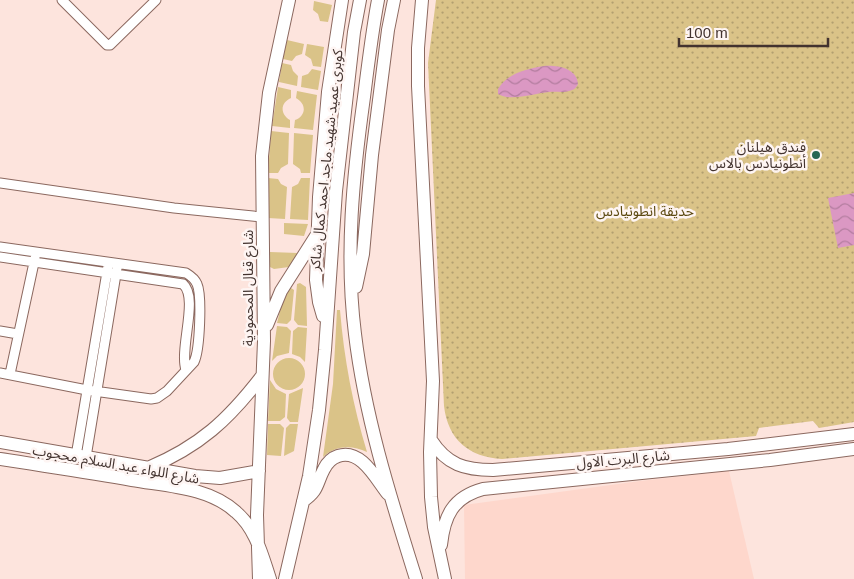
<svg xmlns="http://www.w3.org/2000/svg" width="854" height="579" viewBox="0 0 854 579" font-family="Helvetica,'Noto Sans Arabic',sans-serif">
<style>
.built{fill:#fed7cc}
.grass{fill:#dac388}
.park{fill:url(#park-dots)}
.water{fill:url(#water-waves)}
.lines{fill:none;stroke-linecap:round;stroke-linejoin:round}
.street-casing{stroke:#8b685f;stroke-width:11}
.secondary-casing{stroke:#8b685f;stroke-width:14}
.street{stroke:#fff;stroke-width:9}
.secondary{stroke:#fff;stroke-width:12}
.poi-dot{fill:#266653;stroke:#fef5f3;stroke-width:2}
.labels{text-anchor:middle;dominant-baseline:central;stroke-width:5;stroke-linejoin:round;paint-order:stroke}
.poi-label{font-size:14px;fill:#43332f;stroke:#fef5f3;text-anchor:end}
.street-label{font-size:14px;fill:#43332f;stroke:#fef5f3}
.park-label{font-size:14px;fill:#5c4910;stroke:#fef5f3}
</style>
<defs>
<pattern id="park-dots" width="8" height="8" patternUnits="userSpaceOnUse" patternTransform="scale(1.25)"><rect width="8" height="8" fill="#dac388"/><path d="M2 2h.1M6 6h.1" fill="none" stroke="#b29f70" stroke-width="1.8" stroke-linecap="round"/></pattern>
<pattern id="water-waves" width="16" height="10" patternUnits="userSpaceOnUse" patternTransform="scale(1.25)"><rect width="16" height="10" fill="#db98c3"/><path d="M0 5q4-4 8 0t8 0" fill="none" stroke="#b37d9f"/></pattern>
</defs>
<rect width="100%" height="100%" fill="#fde4dd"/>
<path class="built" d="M729,471l25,108h-289l-1,-74 176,-24z"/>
<path class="grass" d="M314,1l18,4 -4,17 -8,-1 -2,-7 -5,-4z
M287,40l17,4 -2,10 -6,2 -4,5 -9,-2z
M307,44l17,3 -3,20 -8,-1 -2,-7 -6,-4z
M282,63l9,2 2,6 5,5 -1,10 -18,-4z
M312,69l9,2 -3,19 -17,-3 1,-11 6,-2z
M278,87l13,3v8c-11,5 -11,16 -1,22v8l-18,-2z
M297,91l20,4 -4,35 -19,-2 1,-8c11,-4 12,-16 1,-22z
M271,131l18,2 -1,31 -7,4 -3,5h-10z
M294,133l19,2 -3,38h-9l-1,-4 -7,-5z
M268,178l10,1 3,5 6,3 -2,32 -17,-1z
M301,178h9l-2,42 -18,-1 2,-32 6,-3z
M284,223l24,1 -4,12 -20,-2z
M270,252l28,1 -9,14 -15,2 -4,-2z
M300,283l6,4 1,39 -9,-1 -4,-5 3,-36z
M291,288l3,2 -3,30 -4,4 -10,-1 4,-16 8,-18z
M337,310h3c4,49 13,96 27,142 -15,-7 -31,-7 -44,5l10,-73z
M277,326l10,1 4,4 -2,22 -12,3 -5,5z
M298,327l9,1 -2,34 -5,-5 -8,-3 1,-23z
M273 374a16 16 0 1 1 32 0a16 16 0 1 1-32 0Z
M270,380l6,9 10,5 -1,23 -5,4h-12z
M303,388l-5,34h-8l-3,-4 2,-24z
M268,424h12l4,4 -3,28 -14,-1z
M290,424h8l-4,27 -10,5 2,-28z"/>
<path class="park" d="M436,0h418v422l-35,6 -6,-7 -54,7 -3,8 -254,23c-33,-2 -54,-19 -58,-53l-16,-343z"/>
<path class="water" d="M544,66c13,-1 33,2 34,18 -2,4 -4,6 -9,7 -6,2 -13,0 -20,1 -13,1 -39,10 -51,2v-5c10,-16 28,-20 46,-23z
M854,193v52l-16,3 -10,-50z"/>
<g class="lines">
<defs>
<path id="street" d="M62,0l45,45h3l46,-45
M0,183l174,25 88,9
M0,247l186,26c5,3 9,6 11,11 5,11 3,66 -3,78l-27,29 -10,7 -6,1 -64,-9 -87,-17
M0,257l183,27c16,14 -4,64 3,86
M0,331l18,3
M10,374l25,-116
M76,456l32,-190
M86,457l31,-189"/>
<path id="secondary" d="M378,0c-6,32 -10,65 -14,97 -11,79 -19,158 -9,237 10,84 36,165 61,245
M422,0l-4,48v38l15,295 -3,71 1,45 3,30 11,52
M356,287l7,-33 9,-99 16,-125 6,-30
M323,316l-4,-14 -3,-22 3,-83 9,-105 14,-92
M267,325l14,-34 35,-55
M431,440c16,25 34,30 62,30l235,-21 126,-15
M0,442l195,34 25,2 39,-7
M0,459c44,7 88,13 132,21 35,6 77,7 104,32 20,17 26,43 34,67
M148,468c52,-22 80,-48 114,-92
M303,501c16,-11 13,-17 21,-32 3,-6 8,-11 14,-13 23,-8 38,23 50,38
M441,545c3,-29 12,-48 42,-56l287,-29 84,-11
M259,579l-2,-64 7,-174 -2,-185 7,-63 20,-93
M285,579l24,-103 10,-66 6,-60 11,-159 18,-159 6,-32"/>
</defs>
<use href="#street" class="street-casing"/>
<use href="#secondary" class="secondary-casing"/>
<use href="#street" class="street"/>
<use href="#secondary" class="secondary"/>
</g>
<circle class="poi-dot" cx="816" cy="155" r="5"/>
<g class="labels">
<g class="poi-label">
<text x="806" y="147">فندق هيلنان<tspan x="806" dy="16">أنطونيادس بالاس</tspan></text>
</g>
<g class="street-label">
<text transform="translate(326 160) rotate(-84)">كوبرى عميد شهيد ماجد احمد كمال شاكر</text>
<text transform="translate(248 288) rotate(-90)">شارع قنال المحمودية</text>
<text transform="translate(623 459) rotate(-5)">شارع البرت الاول</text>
<text transform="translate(116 464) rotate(10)">شارع اللواء عبد السلام محجوب</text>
</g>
<g class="park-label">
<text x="645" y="211">حديقة انطونيادس</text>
</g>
</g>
<path d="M679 38v8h149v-8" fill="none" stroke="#43332f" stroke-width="2.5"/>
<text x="686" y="38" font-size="15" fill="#43332f" stroke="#fef5f3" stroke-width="4" paint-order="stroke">100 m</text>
</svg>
